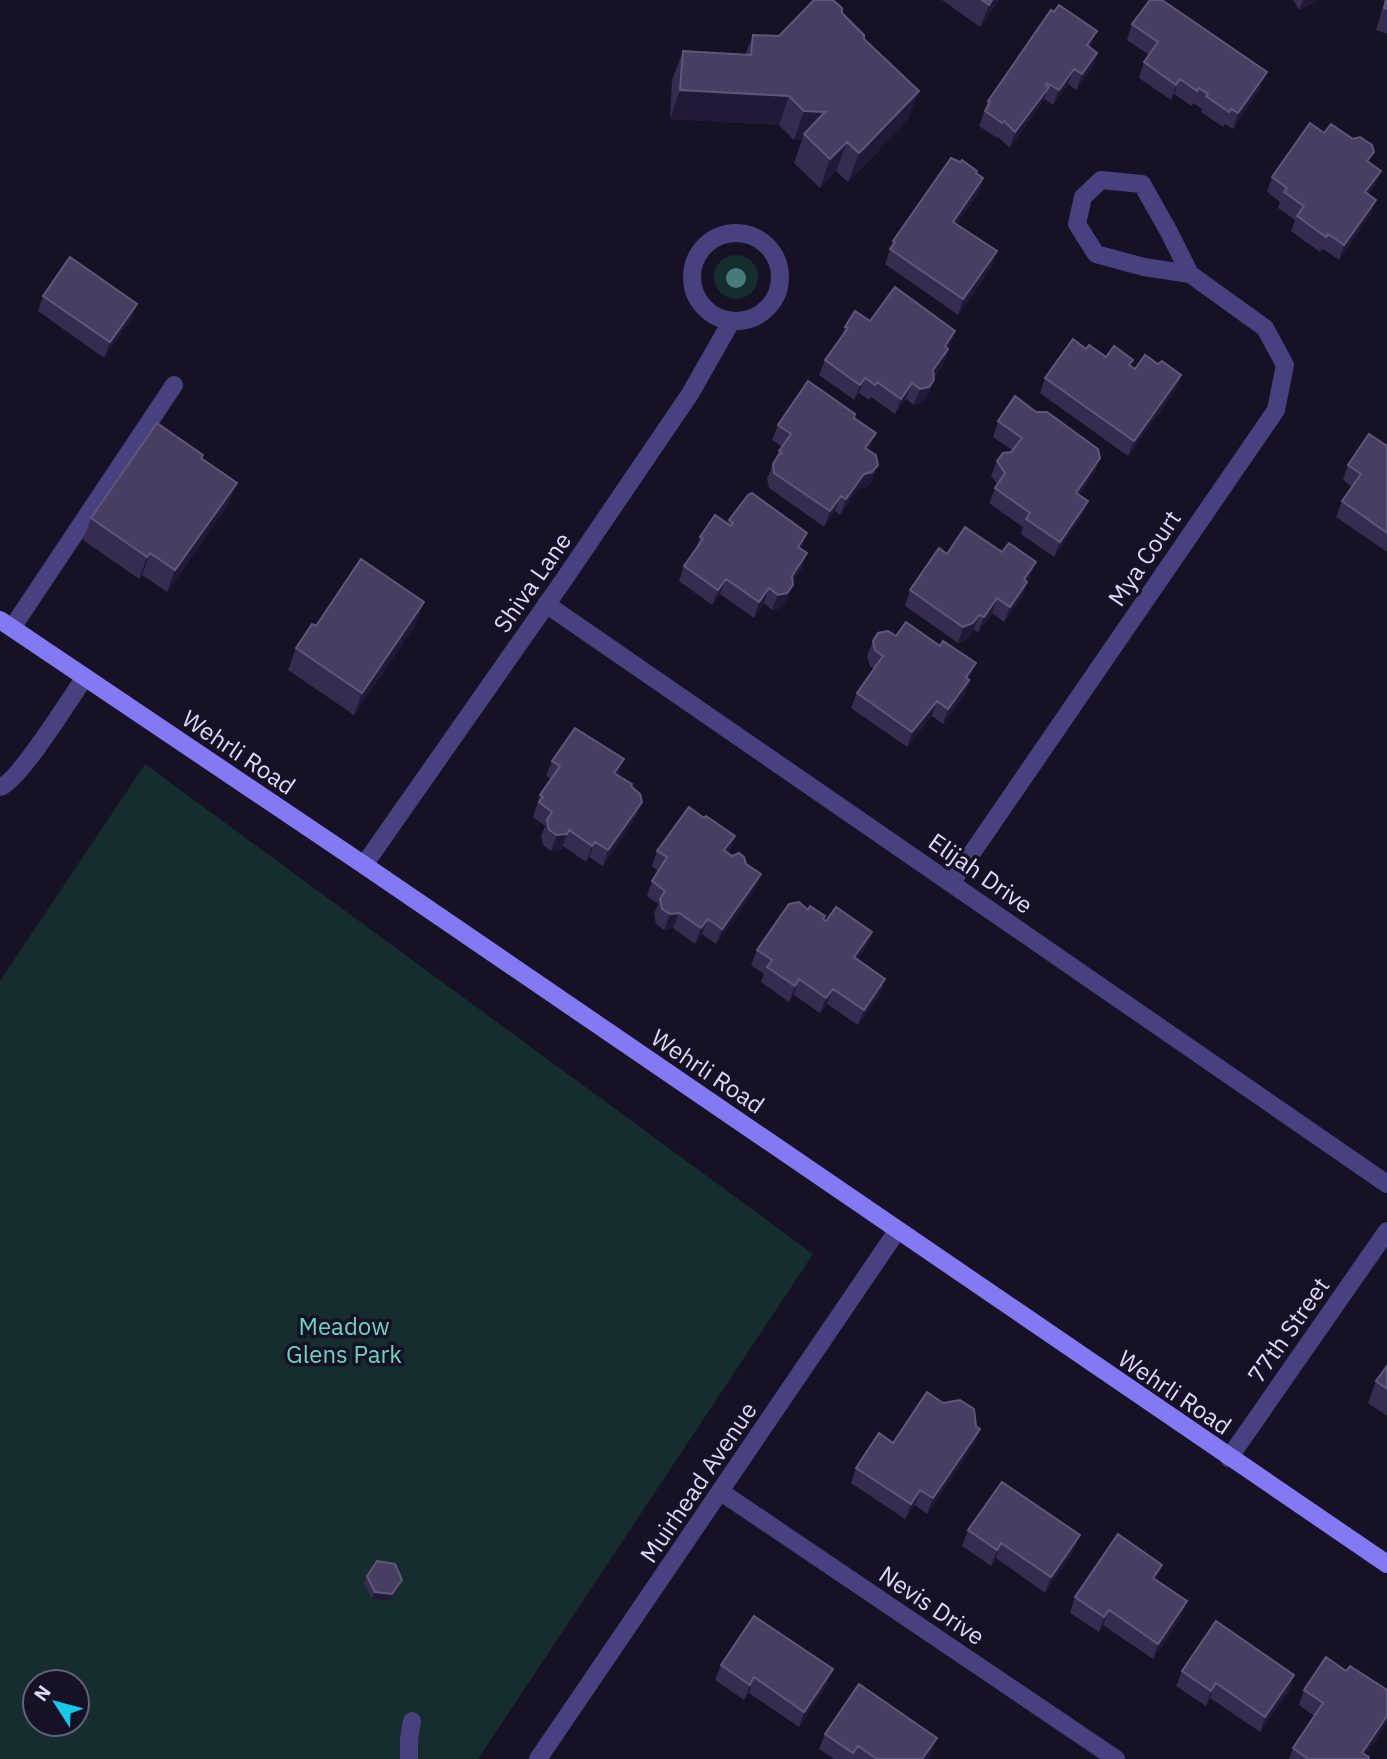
<svg xmlns="http://www.w3.org/2000/svg" width="1387" height="1759" viewBox="0 0 1387 1759" font-family="'IBM Plex Sans',sans-serif">
<style>
.green{fill:#152d2e;fill-rule:evenodd}
.lines{fill:none;stroke-linecap:round;stroke-linejoin:round}
.lane{stroke:#47417f;stroke-width:18}
.street{stroke:#47417f;stroke-width:18}
.secondary{stroke:#8379f2;stroke-width:18}
.tree{fill:#457c7a}
.wall{fill:#362c50}
.shaded-wall{fill:#211937}
.building{fill:#483e62;stroke:#60567a;stroke-width:2}
.labels{text-anchor:middle;dominant-baseline:central;stroke-width:7;stroke-linejoin:round;paint-order:stroke}
.street-label{font-size:24px;fill:#dfd8fb;stroke:#161124}
.park-label{font-size:24px;fill:#6bd4c0;stroke:#161124}
</style>
<rect width="100%" height="100%" fill="#161124"/>
<path class="green" d="M714 277a22 22 0 1 1 44 0a22 22 0 1 1-44 0Z
M145,764l668,490 -335,505h-478v-778zM35,1682h42v42h-42z"/>
<g class="lines">
<path class="lane" d="M12,628l162,-243
M0,787c18,-4 71,-90 85,-110
M409,1759v-20l3,-18"/>
<path class="street" d="M692 277a44 44 0 1 1 88 0a44 44 0 1 1-88 0Z
M546,604l841,580
M364,865l201,-287 125,-184 41,-72
M952,882l324,-472 9,-45 -20,-37 -75,-54 -21,-42 -27,-48 -41,-4 -18,17 -6,27 19,30 48,13 46,7
M1229,1458l158,-227
M721,1492l395,267
M538,1759l359,-528"/>
<path class="secondary" d="M0,620l364,245 1023,699"/>
</g>
<circle class="tree" cx="736" cy="278" r="10"/>
<path class="wall" d="M942,0h57l-19,27z
M1293,0h25l-19,10z
M1385,0h2v34l-11,-4z
M842,13l22,26 44,81 -60,62 -12,-11 -16,17 -26,-25 8,-23h-8l-15,-15 -109,-6 2,-39 11,-29 62,4 8,-20 26,1z
M1132,24l129,63 -28,42 -8,-5 -2,3 -22,-15 1,-3 -9,-6 -1,3 -18,-12 -3,6 -32,-22 5,-16 5,-7 -22,-15z
M1091,46l-1,1 7,6 -5,15 -16,22 -8,-6 -15,21 -9,-6 -34,49 -12,-11 -1,1 -18,-12 9,-25z
M1324,133l46,30 5,23 -7,9 8,5 -6,15 -31,45 -16,-11 -3,3 -29,-21 4,-11 -17,-12 2,-6 -13,-10 5,-15z
M976,173l7,5 -5,16 -22,30 36,42 -34,49 -73,-51 8,-23z
M43,296l94,8 -6,15 -27,39 -66,-47z
M870,321l80,25 -7,18 -9,13v3l-6,15 -5,7 -9,3 -8,-6 -11,15 -24,-17 -2,3 -10,-7 -5,7 -35,-25 6,-15 16,-22 4,-11z
M1086,349l45,17 4,3 23,-5 23,11 -6,15 -47,66 -88,-63 5,-15z
M854,418l22,15 -7,17 9,15 -6,15 -5,7 -9,2 -18,26 -5,-4 -11,16 -55,-39 -2,-9 6,-15 9,-17 -10,-7 6,-15z
M998,421l102,37 -6,15 -15,22 9,6 -6,15 -28,41 -33,-23 2,-7 -34,-24 8,-19 -6,-8 6,-15 15,-11 -19,-13z
M1387,446v106l-51,-35 6,-16 10,-14 -9,-7 5,-15z
M202,458l26,47 -61,87 -25,-17 -3,4 -56,-39 8,-22z
M729,520l78,13 -6,16 1,19 -10,14 -5,18 -6,8 -9,2 -8,-7 -10,15 -34,-24 -8,11 -33,-24 5,-15 11,-15 5,-14 27,-13z
M947,554l83,23 -3,5 -5,15 -18,25 -12,-9 -14,19 -4,-2 -6,8 -10,5 -53,-37 5,-16z
M416,624l-62,91 -66,-45 8,-22 20,-22z
M896,636l75,43 -7,16 -21,29 -11,-8 -25,31 -56,-39 6,-15 17,-24 -4,-3 -3,-10 6,-15z
M624,759l-6,17 13,10 11,16 -6,15 -33,49 -14,-9 -3,5 -23,-16 -2,3 -10,2 -8,-6 -2,-9 4,-10 -12,-9 7,-22 11,-16 -5,-3 6,-15z
M704,818l31,18 -7,17 27,36 -39,55 -14,-10 -7,10 -22,-16 -9,2 -8,-6 -2,-10 4,-10 -11,-8 5,-15 6,-10 -6,-5 5,-15z
M808,910l58,37 -8,12 27,20 -5,15 -22,31 -31,-21 -7,9 -26,-18 -5,7 -28,-20 3,-8 -13,-9 6,-15z
M1387,1366v50l-19,-13 8,-22z
M976,1426l4,3 -6,15 -47,70 -12,-9 -10,14 -54,-36 5,-15 37,-25z
M968,1530l106,20 -29,43 -49,-35 -5,8 -29,-20z
M367,1576l35,4 -3,8 -10,13 -17,-2 -8,-16z
M1156,1580l25,37 -28,42 -50,-34 -4,7 -29,-19 5,-16z
M721,1665l106,19 -28,43 -50,-34 -5,7 -29,-20z
M1182,1671l112,4 -5,15 -29,42 -50,-34 -4,8 -30,-20z
M1304,1690l83,33 -22,32 3,4h-79l4,-11 21,-32 -15,-11z
M825,1734l106,19 -4,6h-93l-15,-10z"/>
<path class="shaded-wall" d="M992,0h7l-19,27 9,-22z
M1303,0h15l-19,10z
M1097,31l-6,15 -10,14 6,-15z
M1097,53l-5,15 -16,22 6,-16z
M1074,69l-6,15 -15,21 6,-15z
M1267,72l-6,15 -28,42 5,-16z
M1180,79l-6,15 -3,6 5,-15z
M1047,83l-4,12 6,-8 -6,15 -33,46 5,-16z
M680,90l109,6 -10,29 -109,-6z
M919,91l-11,29 -60,62 11,-29z
M804,111l21,1 -21,22 -2,6h-8z
M847,142l-11,29 -16,17 10,-29z
M1381,171l-6,15 -16,21 6,-15z
M983,178l-5,16 -31,43 6,-15z
M1376,200l-6,15 -31,45 5,-15z
M997,251l-5,15 -34,49 5,-16z
M137,304l-6,15 -27,39 6,-16z
M955,331l-5,15 -10,14 8,-11 -5,15 -16,21 6,-15 12,-24z
M1181,375l-6,15 -47,66 6,-15z
M865,378l-6,15 -5,7 6,-15z
M934,380l-6,15 -5,7 -9,3 6,-16z
M912,383l-6,16 -11,15 6,-15z
M876,433l-6,15 -10,15 5,-15z
M1100,458l-6,15 -24,35 6,-15z
M878,465l-6,15 -5,7 -9,2 -18,26 6,-16 18,-25z
M237,483l-9,22 -61,87 8,-22z
M841,496l-6,15 -11,16 6,-16z
M1088,501l-6,15 -28,41 6,-15z
M807,533l-5,15 -10,14 6,-15z
M150,553l-8,22 -3,4 8,-22z
M807,553l-5,15 -16,23 6,-15z
M1036,562l-6,15 -12,18 6,-16z
M726,579l-6,15 -8,11 6,-15z
M1027,582l-5,15 -18,25 6,-15z
M793,585l-6,15 -6,8 -9,2 6,-15z
M769,588l-5,15 -10,15 5,-16z
M997,598l-5,15 -14,19 6,-15z
M424,602l-8,22 -62,91 8,-22z
M979,615l-5,15 -6,8 -10,5 5,-16z
M976,663l-12,32 -21,29 5,-15 18,-32z
M937,701l-5,15 -25,31 5,-15z
M624,759l-5,15 -10,15 5,-16z
M642,802l-6,15 -33,49 5,-16z
M569,830l-8,19 -10,2 6,-16z
M735,836l-5,15 -11,15 5,-16z
M595,842l-6,15 -3,5 6,-16z
M761,874l-6,15 -39,55 6,-15z
M679,913l-6,15 -9,2 6,-16z
M708,919l-6,15 -7,10 6,-16z
M872,932l-6,15 -17,25 5,-15z
M799,979l-5,16 -5,7 6,-16z
M885,979l-5,15 -22,31 6,-15z
M833,989l-6,15 -7,9 6,-15z
M980,1429l-6,15 -47,70 6,-16z
M920,1490l-5,15 -10,14 6,-15z
M1080,1535l-6,15 -29,43 6,-16z
M1001,1543l-5,15 -5,8 6,-16z
M1162,1565l-5,15 -10,13 6,-15z
M402,1580l-3,8 -10,13 -17,-2 3,-7z
M1187,1601l-6,16 -28,42 5,-15z
M1109,1610l-6,15 -4,7 5,-15z
M833,1669l-6,15 -28,43 5,-15z
M1294,1675l-5,15 -29,42 5,-15z
M754,1677l-5,16 -5,7 6,-15z
M1216,1683l-6,15 -4,8 5,-15z
M1387,1716v7l-25,36v-6z
M937,1738l-6,15 -4,6h-5z"/>
<path class="building" d="M814,0h19l9,8v5l22,22v4l55,52 -60,62 -12,-11 -17,17 -26,-25 21,-22 -21,-1 -15,-15 -109,-6 3,-39 68,4 2,-20 26,1z
M982,0h10l-3,5z
M1150,0h12l105,72 -29,41 -7,-4 -2,3 -23,-16 2,-2 -9,-6 -2,3 -17,-12 -4,6 -32,-23 14,-20 -26,-18z
M1386,0h1v9l-3,-1z
M1059,5l38,26 -10,14 10,8 -15,21 -8,-5 -15,21 -12,-7 -1,2 3,2 -34,45 -11,-11 -2,2 -17,-12 5,-9 -2,-1 63,-91 3,2z
M1310,123l14,10 7,-9 22,15 7,-2 12,8 2,7 -7,9 14,10 -16,21 11,8 -32,45 -16,-11 -2,3 -29,-21 7,-10 -20,-14 3,-4 -15,-11z
M951,158l9,4 2,-2 15,11 -1,2 7,5 -30,44 44,29 -34,48 -73,-50 5,-7 -2,-1z
M70,257l67,47 -27,38 -67,-46z
M895,287l60,44 -10,15 3,3 -15,21 1,10 -5,7 -9,2 -8,-6 -11,16 -24,-17 -2,3 -10,-7 -5,7 -35,-25 23,-32 -3,-1 10,-16 15,10z
M1073,339l13,10 3,-4 17,12 8,-11 19,14 -4,5 6,4 10,-14 13,9 4,-3 19,14 -47,66 -89,-63z
M808,381l47,33 -1,4 22,15 -11,15 11,7 2,10 -6,7 -8,2 -18,25 -5,-3 -11,15 -56,-38 -1,-9 6,-10 3,-1 -3,-2 12,-17 -13,-9z
M1015,396l21,16h11l51,37 2,9 -24,35 12,8 -28,41 -34,-23 4,-6 -35,-25 10,-15 -8,-12 6,-8 8,-1 11,-14 -24,-17z
M157,423l46,32 -2,3 36,25 -62,87 -25,-17 -3,4 -56,-39z
M1369,434l18,12v87l-45,-32 19,-27 -13,-9z
M752,493l55,40 -9,14 9,6 -15,23 1,9 -6,8 -9,2 -9,-7 -10,14 -33,-23 -8,11 -34,-24 19,-27 -3,-2 15,-22 16,11 2,-3 -4,-3 19,-25z
M965,527l37,25 7,-9 27,19 -12,17 3,3 -17,25 -13,-9 -13,19 -5,-2 -6,8 -10,4 -53,-37 29,-42 8,6z
M361,559l63,43 -62,91 -66,-45 16,-24 4,2z
M906,622l34,24 3,-5 33,22 -10,14 3,3 -21,29 -11,-8 -25,31 -55,-39 26,-37 -8,-6 -2,-9 5,-8 10,-2 8,5z
M575,728l49,31 -10,14 18,11 -1,2 9,8 2,8 -34,48 -13,-8 -3,4 -23,-16 -2,4 -10,1 -8,-5 -2,-10 5,-8 -13,-10 4,-5 -3,-2 20,-29 -8,-5z
M689,807l15,11 2,-2 29,20 -11,14 8,6 7,-3 5,4 2,7 15,10 -39,55 -14,-10 -7,9 -22,-15 -9,1 -8,-5 -2,-10 5,-8 -13,-10 15,-24 -10,-6z
M799,902l9,8 2,-4 15,10 -2,3 3,2 10,-14 36,25 -18,25 31,22 -21,31 -31,-21 -7,9 -27,-19 -4,7 -28,-19 5,-7 -15,-10 32,-46z
M1387,1366v23l-11,-8z
M927,1392l16,11 17,-3 14,9 2,17 4,3 -47,69 -13,-8 -9,14 -55,-36 23,-35 14,10z
M1002,1482l78,53 -29,42 -50,-34 -4,7 -29,-20z
M1118,1534l44,31 -9,13 34,23 -29,43 -49,-34 -5,7 -29,-20z
M377,1561l18,3 7,16 -10,14 -17,-2 -8,-16z
M754,1616l79,53 -29,43 -50,-35 -4,8 -29,-20z
M1216,1621l78,54 -29,42 -49,-34 -5,8 -29,-20z
M1326,1657l20,14 4,-5 37,24v26l-25,37 7,4 -1,2h-60l-15,-11 30,-45 -19,-13z
M859,1684l78,54 -15,21h-45l-19,-13 -5,7 -28,-19z"/>
<g class="labels">
<g class="street-label">
<text transform="translate(1144 558) rotate(-56)">Mya Court</text>
<text transform="translate(532 582) rotate(-55)">Shiva Lane</text>
<text transform="translate(239 752) rotate(34)">Wehrli Road</text>
<text transform="translate(981 873) rotate(35)">Elijah Drive</text>
<text transform="translate(708 1071) rotate(34)">Wehrli Road</text>
<text transform="translate(1288 1330) rotate(-55)">77th Street</text>
<text transform="translate(1175 1392) rotate(34)">Wehrli Road</text>
<text transform="translate(698 1482) rotate(-56)">Muirhead Avenue</text>
<text transform="translate(932 1605) rotate(34)">Nevis Drive</text>
</g>
<g class="park-label">
<text x="344" y="1326">Meadow<tspan x="344" dy="28">Glens Park</tspan></text>
</g>
</g>
<g transform="translate(56 1703) rotate(306)"><circle r="33" fill="#161124" stroke="#66617a" stroke-width="2"/>
<path d="M0-5L12 26L0 18L-12 26Z" fill="#18c6e8"/>
<text y="-10" font-size="19" font-weight="bold" text-anchor="middle" fill="#dfd8fb">N</text>
</g>
</svg>
